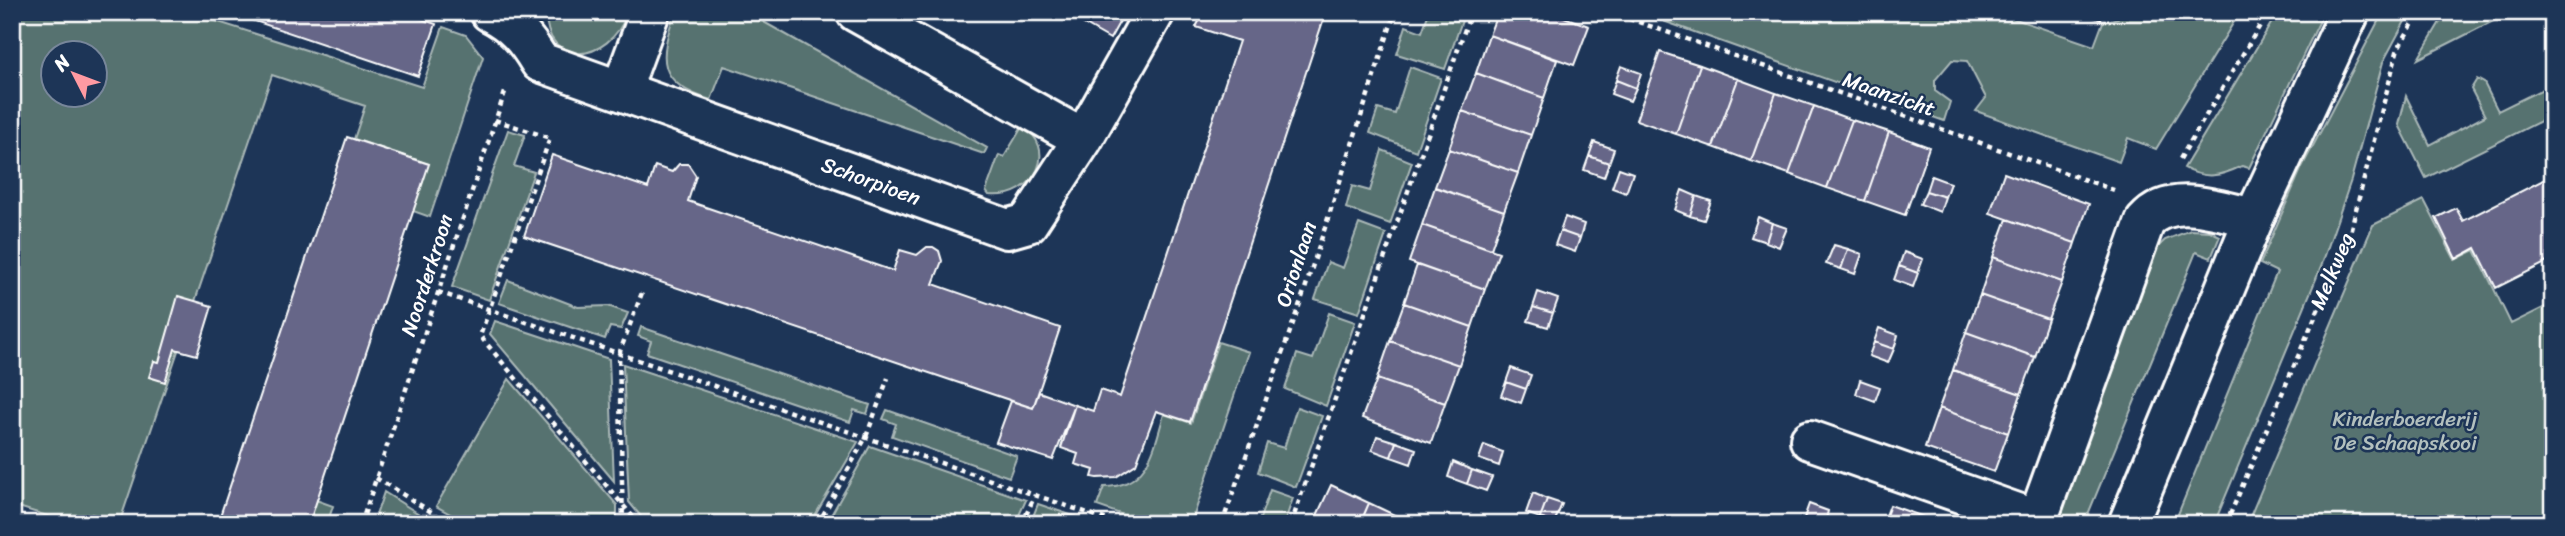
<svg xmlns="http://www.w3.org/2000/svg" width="2565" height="536" viewBox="0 0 2565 536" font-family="Sriracha,sans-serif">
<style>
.green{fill:#56726f;stroke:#aab8b7;stroke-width:2;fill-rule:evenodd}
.building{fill:#668;stroke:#fff;stroke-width:2}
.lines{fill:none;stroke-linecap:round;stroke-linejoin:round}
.minor-casing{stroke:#fff;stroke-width:44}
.path{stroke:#fff;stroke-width:4.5;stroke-dasharray:5 5;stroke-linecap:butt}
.minor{stroke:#1d3557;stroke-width:38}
.labels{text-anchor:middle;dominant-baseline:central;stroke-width:5;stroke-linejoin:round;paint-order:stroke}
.street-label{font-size:21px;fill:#fff;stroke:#1d3557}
.park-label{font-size:21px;fill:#b3c0be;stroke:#1d3557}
</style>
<rect width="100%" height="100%" fill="#1d3557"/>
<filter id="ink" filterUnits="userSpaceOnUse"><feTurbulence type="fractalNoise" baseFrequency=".0143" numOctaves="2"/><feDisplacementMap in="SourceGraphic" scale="14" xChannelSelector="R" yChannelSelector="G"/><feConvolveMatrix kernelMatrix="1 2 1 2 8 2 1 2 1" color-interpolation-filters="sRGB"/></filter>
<g filter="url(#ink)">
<path class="green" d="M12,12h175l235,75 21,-60 23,8 17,22 -53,160 -17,-6 15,-47 -74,-25 11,-33 -93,-31 -153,449 -27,-10 -4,10h-15l-61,-19zM52,52h42v42h-42z
M546,12h82c-20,54 -83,56 -82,0z
M675,12h71l241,136 -3,6 -260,-88 -13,34c-54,-17 -53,-39 -36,-88z
M1429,12h36l-20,57 -48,-15 9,-28 16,6z
M1638,12h357l99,34 9,-24 15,-4 3,-6h119l-84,137 -28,-11 -9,24 -143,-51 10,-13 -19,-37 -15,-1 -17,20v11l15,11 -6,19z
M2278,12h46l-75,156 -7,-2c-21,10 -37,14 -58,2z
M2383,12h27l-27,50 -32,118 -30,87 -107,257h-40l103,-252 -17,-8 42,-97z
M2446,12h65l-93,47z
M1410,67l31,11 -25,73 -46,-18 8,-24 17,5z
M2477,79l7,4 14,28 55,-27v31l-127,63 -27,-53 7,-29 24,49 55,-29 -14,-27z
M1022,127c36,18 16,73 -33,68l-3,-4 13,-36 5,2z
M508,130l17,5 -11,31 20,6 -45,128 -37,-13z
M1382,150l30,12 -22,62 -44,-16 6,-22 18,5z
M2424,200l31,60 20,-10 36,74 42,-21v221h-306l126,-299z
M1359,224l27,10 -27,79 -44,-14 13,-37 15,6z
M2191,230l19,1 10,5 -9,22 -15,-6 -112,272h-31l100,-272 12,-12z
M508,280l70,27 30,-1 20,7 -7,16 -11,-2 -5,12 -106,-36z
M1329,313l26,9 -29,84 -41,-17 12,-35 16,5z
M495,321l114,38 5,122 -124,-147z
M641,327l229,78 -3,9 -13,-4 -4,12 -203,-69 4,-12 -13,-5z
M1218,342l31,10 -58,172h-42l-52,-18 7,-19c44,0 50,-38 60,-73l27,9z
M623,364l235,78 -48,82h-163l-18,-22z
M509,379l108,126v19h-149l-32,-18z
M1297,407l25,9 -26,71 -38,-15 9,-29 17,5z
M887,410l130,46 -8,21 -117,-41 4,-12 -13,-5z
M870,446l156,54 -11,24h-189z
M1270,490l23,8 -9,26h-26z
M384,492l51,32h-62z
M316,500l17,6 -6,18h-18z
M1038,504l59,20h-67z"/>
<path class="building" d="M228,12h173l35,12 -18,52z
M1063,12h62l-15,27z
M1204,12h122l-136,410 -34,-11 -20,53 -20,13 -19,1 -5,-1 2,-7 -19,-6 3,-10 -17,-6 14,-43 18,6 7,-21 20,7 119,-356 -43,-14z
M1498,12h52l39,14 -15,39 -85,-30z
M2080,12h23l-2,8z
M1489,35l68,25 -13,38 -68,-25z
M1660,52l40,13 -24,69 -40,-14z
M1700,65l38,14 -25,68 -37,-13z
M1621,66l20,7 -5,15 -20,-8z
M1476,73l68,25 -13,37 -69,-24z
M1738,79l38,14 -25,68 -38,-14z
M1616,80l20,8 -6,13 -19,-7z
M1776,93l38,13 -25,68 -38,-13z
M1814,106l38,14 -25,68 -38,-14z
M1462,111l69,24 -13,38 -69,-24z
M1852,120l37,12 -24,69 -38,-13z
M1889,132l40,15 -24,68 -40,-14z
M347,137l82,27 -120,360h-85l-6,-2z
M1594,142l20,7 -5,14 -20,-7z
M1449,149l69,24 -14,38 -69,-24z
M552,155l96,33 7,-22 17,6 7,-8h9l8,12 -8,25 205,70 7,-21 17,5 10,-8h6l6,4 3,10 -9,23 127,44 -27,80 -509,-172z
M1589,156l20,7 -5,14 -20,-7z
M1619,168l14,5 -7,20 -14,-5z
M2004,173l85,31 -14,39 -85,-30z
M2553,175v84l-57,29 -20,-40 -20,11 -20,-41 20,-10 7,13z
M1931,176l19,7 -5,14 -19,-6z
M1435,187l69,24 -13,38 -69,-24z
M1682,190l14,6 -6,20 -15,-6z
M1926,191l19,6 -5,15 -20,-8z
M1696,196l15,5 -7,19 -14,-4z
M1565,217l19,7 -4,14 -20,-7z
M1758,217l14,6 -6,19 -15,-5z
M2007,219l68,24 -13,39 -69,-25z
M1772,223l15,5 -8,19 -13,-5z
M1422,225l77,27 -14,37 -76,-27z
M1560,231l20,7 -5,14 -20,-7z
M1834,245l14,4 -7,20 -15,-5z
M1848,249l14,5 -7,20 -14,-5z
M1904,252l19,7 -5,14 -19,-7z
M1993,257l69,25 -14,37 -68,-24z
M1417,265l68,24 -13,38 -68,-24z
M1899,266l19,7 -5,14 -19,-7z
M1538,292l20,7 -5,14 -20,-6z
M1980,295l68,24 -13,38 -69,-25z
M178,296l34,10 -15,49 -22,-6 -10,33 -16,-5 5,-16 5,1z
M1404,303l68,24 -13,38 -69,-24z
M1533,307l20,6 -5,14 -20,-6z
M1879,328l19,7 -4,14 -20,-7z
M1966,332l69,25 -14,37 -68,-24z
M1390,341l69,24 -14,38 -68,-24z
M1874,342l20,7 -6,14 -19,-7z
M1511,368l20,7 -5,14 -20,-7z
M1953,370l68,24 -13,39 -69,-25z
M1377,379l68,24 -14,40 -69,-25z
M1860,380l20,7 -5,14 -19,-7z
M1506,382l20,7 -5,14 -20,-7z
M1039,392l36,13 -22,55 -57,-18 15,-41 22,7z
M1939,408l69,25 -14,39 -69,-24z
M1377,436l19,6 -5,15 -19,-7z
M1396,442l20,7 -5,15 -20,-7z
M1484,445l19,7 -4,14 -20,-7z
M1453,462l19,8 -5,14 -19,-7z
M1472,470l20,7 -6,14 -19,-7z
M1331,485l38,18 -9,21h-47z
M1533,493l14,6 -7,19 -14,-5z
M1547,499l15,5 -8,19 -14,-5z
M1369,503l36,17 -1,4h-44z
M1809,504l19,7 -3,13 -21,-6z
M1890,505l53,19h-60z"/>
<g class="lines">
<defs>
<path id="minor" d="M490,12c24,12 36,27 50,50l467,167 21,-6 55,-84 72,-127
M856,12l227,127
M621,91l29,-79
M1810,440l227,80
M2036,524l109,-302c26,-31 74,-11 109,-4
M2128,524l126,-306 96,-206"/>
</defs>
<use href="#minor" class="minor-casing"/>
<path class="path" d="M1610,12l504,178
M495,120l55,18 -70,198 159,188
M2180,159l88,-147
M438,292l682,232
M376,478l75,46
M361,524l145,-435
M623,524l-4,-170 24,-64
M818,524l48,-87 22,-59
M1022,524l13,-29
M1222,524l83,-235 90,-277
M1291,524l180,-512
M2226,524l122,-284 50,-192 22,-36"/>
<use href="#minor" class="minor"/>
</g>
</g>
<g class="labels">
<g class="street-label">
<text transform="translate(1889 94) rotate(19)">Maanzicht</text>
<text transform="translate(871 181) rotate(20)">Schorpioen</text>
<text transform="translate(1296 264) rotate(-72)">Orionlaan</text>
<text transform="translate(2332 271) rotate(-67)">Melkweg</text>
<text transform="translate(427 275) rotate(-72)">Noorderkroon</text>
</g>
<g class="park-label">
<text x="2405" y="419">Kinderboerderij<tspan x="2405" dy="24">De Schaapskooi</tspan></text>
</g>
</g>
<rect width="2565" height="536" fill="none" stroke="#1d3557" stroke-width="42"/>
<rect x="21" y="21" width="2523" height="494" fill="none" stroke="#fff" stroke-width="2.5" filter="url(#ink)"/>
<g transform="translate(74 74) rotate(312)"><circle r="33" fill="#1d3557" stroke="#77869a" stroke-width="2"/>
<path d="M0-5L12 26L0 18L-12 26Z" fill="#ff9aa2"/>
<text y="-10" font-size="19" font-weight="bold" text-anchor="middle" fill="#ffffff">N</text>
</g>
</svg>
